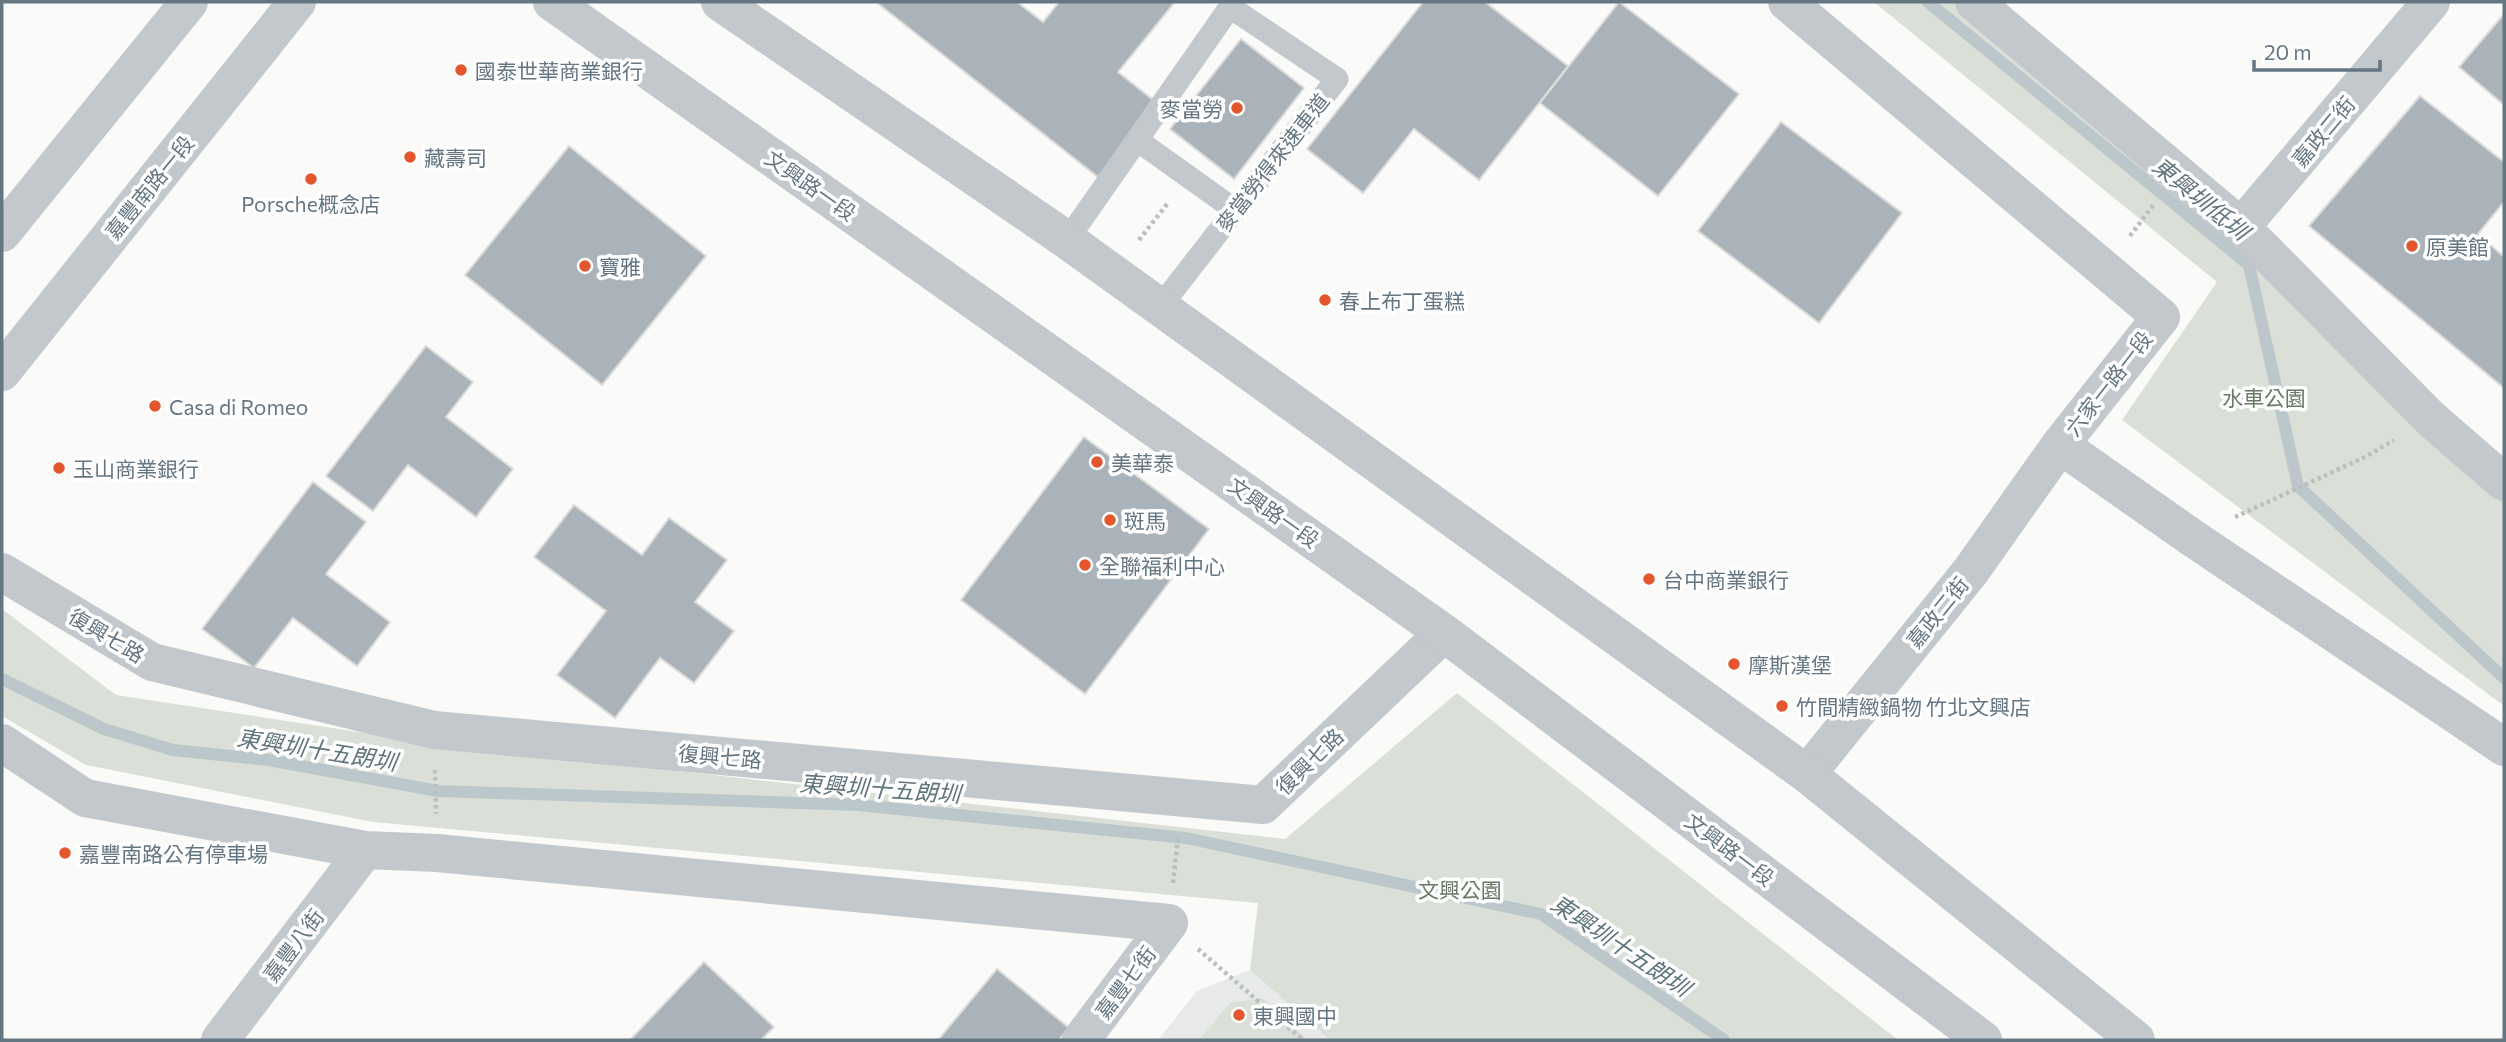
<svg xmlns="http://www.w3.org/2000/svg" width="2506" height="1042" viewBox="0 0 2506 1042" font-family="Commissioner,'Noto Sans TC',sans-serif">
<style>
.built{fill:#e8e9e9}
.green{fill:#dadfd7}
.lines{fill:none;stroke-linecap:round;stroke-linejoin:round}
.stream{stroke:#bbc7cb;stroke-width:12}
.building{fill:#aab3b9;stroke:#dcdcda;stroke-width:2}
.path{stroke:#bbbfc2;stroke-width:4.5;stroke-dasharray:3.5 3.5;stroke-linecap:butt}
.service{stroke:#c3c8cc;stroke-width:23}
.minor{stroke:#c3c8cc;stroke-width:38}
.tertiary{stroke:#c3c8cc;stroke-width:38}
.poi-dot{fill:#e4572e;stroke:#fff;stroke-width:2.5}
.labels{text-anchor:middle;dominant-baseline:central;stroke-width:7;stroke-linejoin:round;paint-order:stroke}
.poi-label{font-size:21px;fill:#657683;stroke:#fff;text-anchor:start}
.street-label{font-size:21px;fill:#657683;stroke:#fff}
.park-label{font-size:21px;fill:#687a64;stroke:#fff}
.water-label{font-size:23px;font-style:italic;fill:#60757c;stroke:#fff}
</style>
<rect width="100%" height="100%" fill="#fafaf8"/>
<path class="built" d="M1250,970l80,70h-172l39,-49z"/>
<path class="green" d="M1874,2h86l544,484v220l-382,-286 95,-138z
M2,609l114,86 321,49 848,95 172,-146 441,347h-568l-80,-70 8,-67 -885,-81 -287,-57 -84,-49z
M1262,998l46,42h-109l31,-37z"/>
<g class="lines">
<path class="stream" d="M1928,2l321,263 49,221 206,192
M2,679l102,50 69,21 96,10 169,31 420,14 328,33 355,76 183,126"/>
</g>
<path class="building" d="M876,2h141l26,20 16,-20h116l-57,70 39,31 -59,74z
M1423,2h62l83,64 -89,114 -65,-51 -51,64 -56,-44z
M1619,2l120,92 -81,102 -118,-93z
M2504,14v91l-45,-38z
M1241,39l63,49 -70,91 -64,-50z
M2420,96l84,66v40l-26,32 26,23v131l-195,-162z
M1781,122l121,91 -83,110 -121,-92z
M569,146l137,110 -104,129 -137,-110z
M426,346l47,36 -27,35 67,52 -37,48 -68,-52 -35,46 -47,-35z
M1084,437l125,92 -124,165 -124,-94z
M313,482l53,40 -40,52 64,48 -33,44 -64,-48 -39,50 -52,-39z
M574,505l68,50 27,-37 58,42 -32,42 39,29 -40,52 -34,-25 -45,60 -58,-43 49,-64 -72,-54z
M704,962l70,65 -13,13h-131z
M997,969l72,59 -10,12h-121z"/>
<g class="lines">
<path class="path" d="M2130,236l24,-32
M1139,240l29,-37
M2235,517l130,-60 29,-17
M435,770l1,44
M1173,883l5,-47
M1198,949l105,91"/>
<path class="service" d="M1137,140l98,70
M1067,240l163,-233 107,72 -177,228"/>
<path class="minor" d="M1787,2l374,315 -101,128 131,92 313,210
M1974,2l267,225 190,192 73,63
M2241,227l190,-225
M2,572l150,90 282,68 829,75 181,-172
M2,743l83,55 280,52 72,3 732,70
M1807,774l163,-202 90,-127
M220,1040l145,-190
M1081,1040l88,-117"/>
<path class="tertiary" d="M552,2l892,631 539,407
M720,2l347,238 740,534 329,266
M2,233l187,-231
M2,372l295,-370"/>
</g>
<g class="poi-dot">
<circle cx="461" cy="70" r="7"/>
<circle cx="1237" cy="108" r="7"/>
<circle cx="410" cy="157" r="7"/>
<circle cx="311" cy="179" r="7"/>
<circle cx="2412" cy="246" r="7"/>
<circle cx="585" cy="266" r="7"/>
<circle cx="1325" cy="300" r="7"/>
<circle cx="155" cy="406" r="7"/>
<circle cx="1097" cy="462" r="7"/>
<circle cx="59" cy="468" r="7"/>
<circle cx="1110" cy="520" r="7"/>
<circle cx="1085" cy="565" r="7"/>
<circle cx="1649" cy="579" r="7"/>
<circle cx="1734" cy="664" r="7"/>
<circle cx="1782" cy="706" r="7"/>
<circle cx="65" cy="853" r="7"/>
<circle cx="1239" cy="1015" r="7"/>
</g>
<g class="labels">
<g class="poi-label">
<text x="475" y="70">國泰世華商業銀行</text>
<text x="1223" y="108" text-anchor="end">麥當勞</text>
<text x="424" y="157">藏壽司</text>
<text x="311" y="203" text-anchor="middle">Porsche概念店</text>
<text x="2426" y="246">原美館</text>
<text x="599" y="266">寶雅</text>
<text x="1339" y="300">春上布丁蛋糕</text>
<text x="169" y="406">Casa di Romeo</text>
<text x="1111" y="462">美華泰</text>
<text x="73" y="468">玉山商業銀行</text>
<text x="1124" y="520">斑馬</text>
<text x="1099" y="565">全聯福利中心</text>
<text x="1663" y="579">台中商業銀行</text>
<text x="1748" y="664">摩斯漢堡</text>
<text x="1796" y="706">竹間精緻鍋物 竹北文興店</text>
<text x="79" y="853">嘉豐南路公有停車場</text>
<text x="1253" y="1015">東興國中</text>
</g>
<g class="street-label">
<text transform="translate(2323 131) rotate(-50)">嘉政二街</text>
<text transform="translate(1272 162) rotate(-52)">麥當勞得來速車道</text>
<text transform="translate(811 185) rotate(35)">文興路一段</text>
<text transform="translate(149 187) rotate(-51)">嘉豐南路一段</text>
<text transform="translate(2108 383) rotate(-52)">六家一路一段</text>
<text transform="translate(1274 512) rotate(35)">文興路一段</text>
<text transform="translate(1937 612) rotate(-51)">嘉政二街</text>
<text transform="translate(107 635) rotate(31)">復興七路</text>
<text transform="translate(720 756) rotate(5)">復興七路</text>
<text transform="translate(1309 761) rotate(-44)">復興七路</text>
<text transform="translate(1730 849) rotate(37)">文興路一段</text>
<text transform="translate(293 945) rotate(-53)">嘉豐八街</text>
<text transform="translate(1125 982) rotate(-53)">嘉豐七街</text>
</g>
<g class="park-label">
<text x="2264" y="397">水車公園</text>
<text x="1460" y="889">文興公園</text>
</g>
<g class="water-label">
<text transform="translate(2201 198) rotate(39)">東興圳低圳</text>
<text transform="translate(317 749) rotate(9)">東興圳十五朗圳</text>
<text transform="translate(880 788) rotate(4)">東興圳十五朗圳</text>
<text transform="translate(1621 945) rotate(34)">東興圳十五朗圳</text>
</g>
</g>
<rect width="2506" height="1042" fill="none" stroke="#657683" stroke-width="7"/>
<path d="M2254 60v10h126v-10" fill="none" stroke="#657683" stroke-width="3.5"/>
<text x="2264" y="60" font-size="21" fill="#657683" stroke="#ffffff" stroke-width="5" paint-order="stroke">20 m</text>
</svg>
